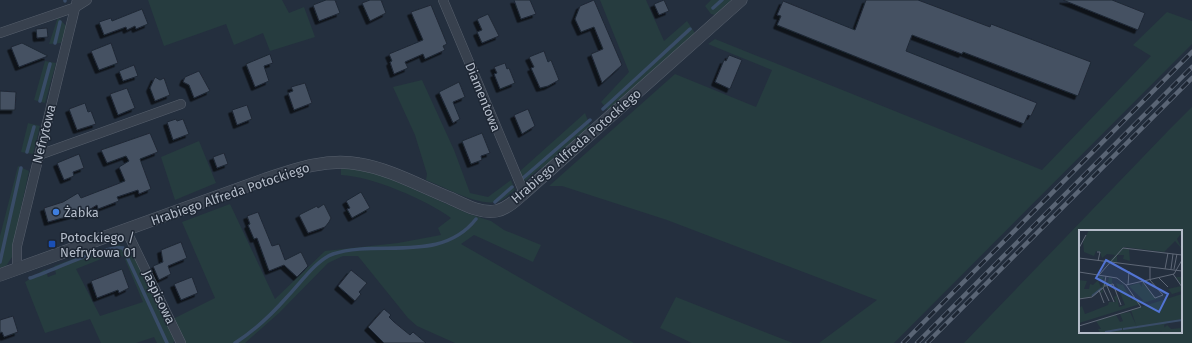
<svg xmlns="http://www.w3.org/2000/svg" width="1192" height="343" viewBox="0 0 1192 343" font-family="'Fira Sans',sans-serif">
<style>
.green{fill:#263c3f;fill-rule:evenodd}
.lines{fill:none;stroke-linecap:round;stroke-linejoin:round}
.stream{stroke:#394c67;stroke-width:3.5}
.building{fill:#455162;stroke:#1f2835;filter:url(#shadow)}
.minor-casing{stroke:#565f6c;stroke-width:10}
.tertiary-casing{stroke:#565f6c;stroke-width:13}
.minor{stroke:#38414e;stroke-width:9}
.tertiary{stroke:#38414e;stroke-width:12}
.rail-casing{stroke:#5a6575;stroke-width:4.5}
.rail{stroke:#1d2633;stroke-width:3;stroke-dasharray:9;stroke-linecap:butt}
.shop-dot{fill:#3f7fe0;stroke:#1d2633;stroke-width:1.5}
.transit-dot{fill:#1a4fb4;stroke:#1d2633;stroke-width:1.5}
.labels{text-anchor:middle;dominant-baseline:central;stroke-width:3;stroke-linejoin:round;paint-order:stroke}
.street-label{font-size:13px;fill:#b4bcc9;stroke:#1d2633}
.poi-label{font-size:13px;fill:#b4bcc9;stroke:#1d2633;text-anchor:start}
.inset-river{fill:none;stroke:#394c67;stroke-width:2}
.inset-road{fill:none;stroke:#5e6776;stroke-width:1}
.view{fill:#5274d3;fill-opacity:0.15;stroke:#5274d3;stroke-width:2}
.inset-edge{fill:none;stroke:#b4bcc9;stroke-width:2}
</style>
<defs>
<filter id="shadow"><feDropShadow dx="-3.5" dy="3.5" stdDeviation="0" flood-color="#0009"/></filter>
</defs>
<rect width="100%" height="100%" fill="#242f3e"/>
<path class="green" d="M148,0h134l7,13 15,-6 11,30 -45,14 -7,-18 -29,12 -8,-21 -62,22z
M600,0h46l18,41 23,-20 8,12 -87,77 -7,-8 28,-30z
M711,0h20l-16,15 -4,-1 -6,-8z
M1167,12l25,9v23l-298,299h-75l58,-43 -210,-80 -105,-34h-13l126,-112 81,33 16,-37 -64,-26 7,-5 327,131 109,-114 -18,-11z
M58,17l9,10 -6,16 -12,1z
M45,61l11,2 -11,40 -11,-3z
M422,80l32,70 16,43 18,4 23,-17 4,10c-5,3 -10,9 -15,11 -20,7 -55,-14 -74,-21l1,-6 -12,-39 -22,-48z
M1192,107v236h-228l204,-212zM1080,231h101v101h-101z
M585,113l5,13 -47,43 -3,-1 -15,13 -6,-9z
M28,123l12,3 -7,28 -12,-2z
M199,141l17,42 -41,17 -14,-43z
M18,166l11,5 -16,74 -1,12 -6,9 -6,2v-32z
M341,168l23,1 31,12 74,33 22,7 13,9 37,15 -8,17 -59,-27 -13,9 173,99h-179l-38,-17 -9,-8 -50,-62h-15l-15,7 -49,50 -34,30h-60l-12,-24 42,-21 -33,-76 48,-18 45,95 50,-48 73,-8 43,-8 -3,-7 13,-10c-24,-18 -80,-42 -110,-43z
M116,244l4,1 10,11 3,-1 8,12 34,72 -2,4h-16l-3,-6 -18,6h-35l-11,-24 -45,14 -20,-51 20,-13 3,8 8,-3 -2,-8 48,-18 4,9 -30,12 24,47 43,-14 -19,-45 -9,-3 -3,-9z
M676,297l104,41 13,5h-101l-32,-15z"/>
<g class="lines">
<path class="stream" d="M65,1v-1
M713,8l9,-8
M55,43l5,-21
M40,101l10,-37
M603,109l87,-80
M27,152l7,-25
M523,178l67,-58
M495,202l17,-15
M0,262l21,-94
M30,278c19,-6 78,-34 93,-30l44,95
M235,343c19,-12 37,-29 52,-46 12,-12 30,-38 46,-43 46,-15 108,10 143,-35"/>
</g>
<path class="building" d="M326,0h9l5,13 -21,8 -6,-16z
M370,0h11l5,13 -16,8 -8,-18z
M514,0h16l6,14 -15,5z
M594,0l28,65 -20,18 -11,-29 12,-5 -9,-22 -13,5 -6,-13 5,-13z
M664,0l5,11 -10,4 -5,-11z
M866,0h52l72,27 1,-3 100,38 -13,34 -115,-44 -1,2 -50,-19 -6,16 131,52 -6,13 -3,-1 -4,9 -247,-99 4,-9 -4,-1 6,-14 72,29z
M1063,0h49l33,13 -7,17z
M431,5l16,39 -4,2 2,4 -20,9 -2,-5 -18,8 3,6 -14,6 -4,-12 2,-1 -3,-7 34,-14 -12,-28z
M142,9l6,15 -12,5 -1,-3 -8,4 -1,-3 -22,8 -5,-13 12,-4 1,3z
M488,14l11,22 -17,7 -5,-11 5,-2 -5,-11z
M47,28l1,9 -11,1 -1,-9z
M22,43l26,13 -29,11 -8,-20z
M111,43l7,20 -19,7 -8,-19z
M544,51l4,11 3,-2 8,20 -11,6 -8,2 -9,-20 3,-1 -5,-10z
M270,54l3,9 -9,3 5,15 -14,6 -9,-23z
M729,55l13,5 -12,29 -15,-7 9,-22 2,1z
M505,63l2,6 2,-1 6,15 -15,6 -6,-15 3,-1 -3,-6z
M134,65l4,11 -15,5 -4,-10z
M199,71l11,20 -16,7 -5,-13 -6,-3 2,-5z
M155,77l5,3 4,-2 6,17 -15,6 -5,-13z
M459,82l6,15 -12,5 7,17 -7,4 -14,-31z
M305,83l7,20 -18,7 -6,-17 5,-2 -2,-4z
M127,88l8,20 -17,7 -8,-21z
M0,91l16,1 -1,18h-15z
M85,103l3,9 3,-1 5,13 -19,6 -8,-21z
M247,105l5,14 -15,6 -5,-15z
M528,109l7,17 -13,8 -8,-19z
M176,119l1,2 6,-2 6,15 -16,6 -6,-18z
M150,133l8,19 -18,7 11,30 -12,5 -1,-4 -21,7 2,4 -21,8 -1,-4 -18,11 -2,-2 -29,8 -4,-14 19,-6 15,-9 3,5 44,-17 -6,-14 10,-6 -3,-5 -19,7 -6,-13z
M482,133l8,20 -9,3 1,4 -11,4 -9,-23z
M224,153l4,11 -11,4 -4,-11z
M79,154l5,14 -11,4 1,4 -10,4 -7,-17z
M361,192l9,16 -18,10 -5,-9 3,-1 -4,-7z
M324,204l7,14 -2,4 -4,5 -17,6 -9,-18 18,-9 1,2z
M258,212l14,34 7,-2 6,16 16,-8 7,14 -11,11 -13,-12 -15,6 -12,-33 -3,1 -6,-14 2,-1 -3,-8z
M181,242l6,16 -19,8 3,8 -12,6 -6,-14 10,-4 -2,-12z
M122,269l7,19 -10,5 -1,-3 -21,8 -6,-17z
M351,270l16,13 -8,9 2,2 -6,7 -17,-15z
M192,277l6,16 -17,7 -7,-16z
M384,309l7,6 -2,2 5,5 16,13 3,-3 13,11h-42l-16,-16z
M13,316l5,16 -14,5 -2,-5 -2,1v-13z"/>
<g class="lines">
<defs>
<path id="minor" d="M443,0l81,193
M0,33l76,-26 11,-7
M39,155l142,-51
M126,230l55,113
M17,269v-23l60,-246"/>
<path id="tertiary" d="M0,275l266,-96c30,-10 61,-21 93,-15 31,5 61,22 91,34 13,6 31,16 46,13 11,-2 20,-11 28,-18l217,-193"/>
</defs>
<use href="#minor" class="minor-casing"/>
<use href="#tertiary" class="tertiary-casing"/>
<use href="#minor" class="minor"/>
<use href="#tertiary" class="tertiary"/>
<defs>
<path id="rail" d="M903,343l289,-291
M917,343l275,-276
M927,343l265,-265"/>
</defs>
<use href="#rail" class="rail-casing"/>
<use href="#rail" class="rail"/>
</g>
<circle class="shop-dot" cx="56" cy="212" r="4"/>
<rect class="transit-dot" x="48" y="240" width="8" height="8" rx="2"/>
<g class="labels">
<g class="street-label">
<text transform="translate(483 97) rotate(68)">Diamentowa</text>
<text transform="translate(44 134) rotate(-76)">Nefrytowa</text>
<text transform="translate(576 146) rotate(-41)">Hrabiego Alfreda Potockiego</text>
<text transform="translate(230 194) rotate(-19)">Hrabiego Alfreda Potockiego</text>
<text transform="translate(159 297) rotate(64)">Jaspisowa</text>
</g>
<g class="poi-label">
<text x="64" y="212">Żabka</text>
<text x="60" y="237">Potockiego /<tspan x="60" dy="15">Nefrytowa 01</tspan></text>
</g>
</g>
<g transform="translate(1079 230)">
<rect width="103" height="103" fill="#242f3e"/>
<path d="M10,0h93v6l-2,-1 -3,4 5,10 -7,-8 -11,11 -40,-5 -6,6 4,-5 7,1 1,12 -7,-2 1,-4h-7v8l-9,-1 7,-7 -8,-1 -5,4 -2,-6 -4,-1 -2,5 -10,-4 -1,-10zM20,46l5,1 -2,3h2l1,-3v5h3l1,-5 3,1v6l4,-1 6,2 -1,-4 11,20 1,-6 6,7 4,-2 -14,-14 10,-3 3,4v-5l14,16 16,-4 -4,-5 13,-3 -5,-9h6v14l-103,32v-15l3,-2 3,8 8,-3 15,-6 1,-3h7l-2,-5 3,-2 2,12 6,-2 -9,-22 -10,2 -4,4 1,3 -2,1 -1,-4 -7,7 -14,3v-19l8,1 -3,8h5l1,-5 3,1 5,-5 3,8 3,-6 -5,-3zM103,64v25l-12,2 -6,4 1,4 -7,4h-58l-2,-4h3l-5,-8 20,-6 4,7 3,-1 -3,-7 10,-2 6,13 -5,-15zM88,95l4,4 11,-1v5h-22z" fill="#263c3f"/>
<path class="inset-river" d="M13,66l10,-8M58,97l45,-7M44,99l14,-2M26,102l17,-3"/>
<path class="inset-road" d="M0,18l7,-13M18,22h3l-2,9M0,28l103,13M86,39l3,-16M92,39l2,-15M95,39l3,-15M0,42l38,6 9,7 48,-11 8,-14M94,44l9,13M20,45l24,-27 59,7M80,48l9,9M71,50v-13M64,52l12,16 8,-3 -13,-15M49,55l1,-14M26,56l8,-2 8,21M28,56l7,16M24,58l6,13M20,60l5,13M0,69l13,-2 12,-10 2,-11M0,96l62,-19 -15,-22"/>
<path class="view" d="M27,30l62,34 -9,18 -63,-34z"/>
<rect width="103" height="103" class="inset-edge"/>
</g>
</svg>
